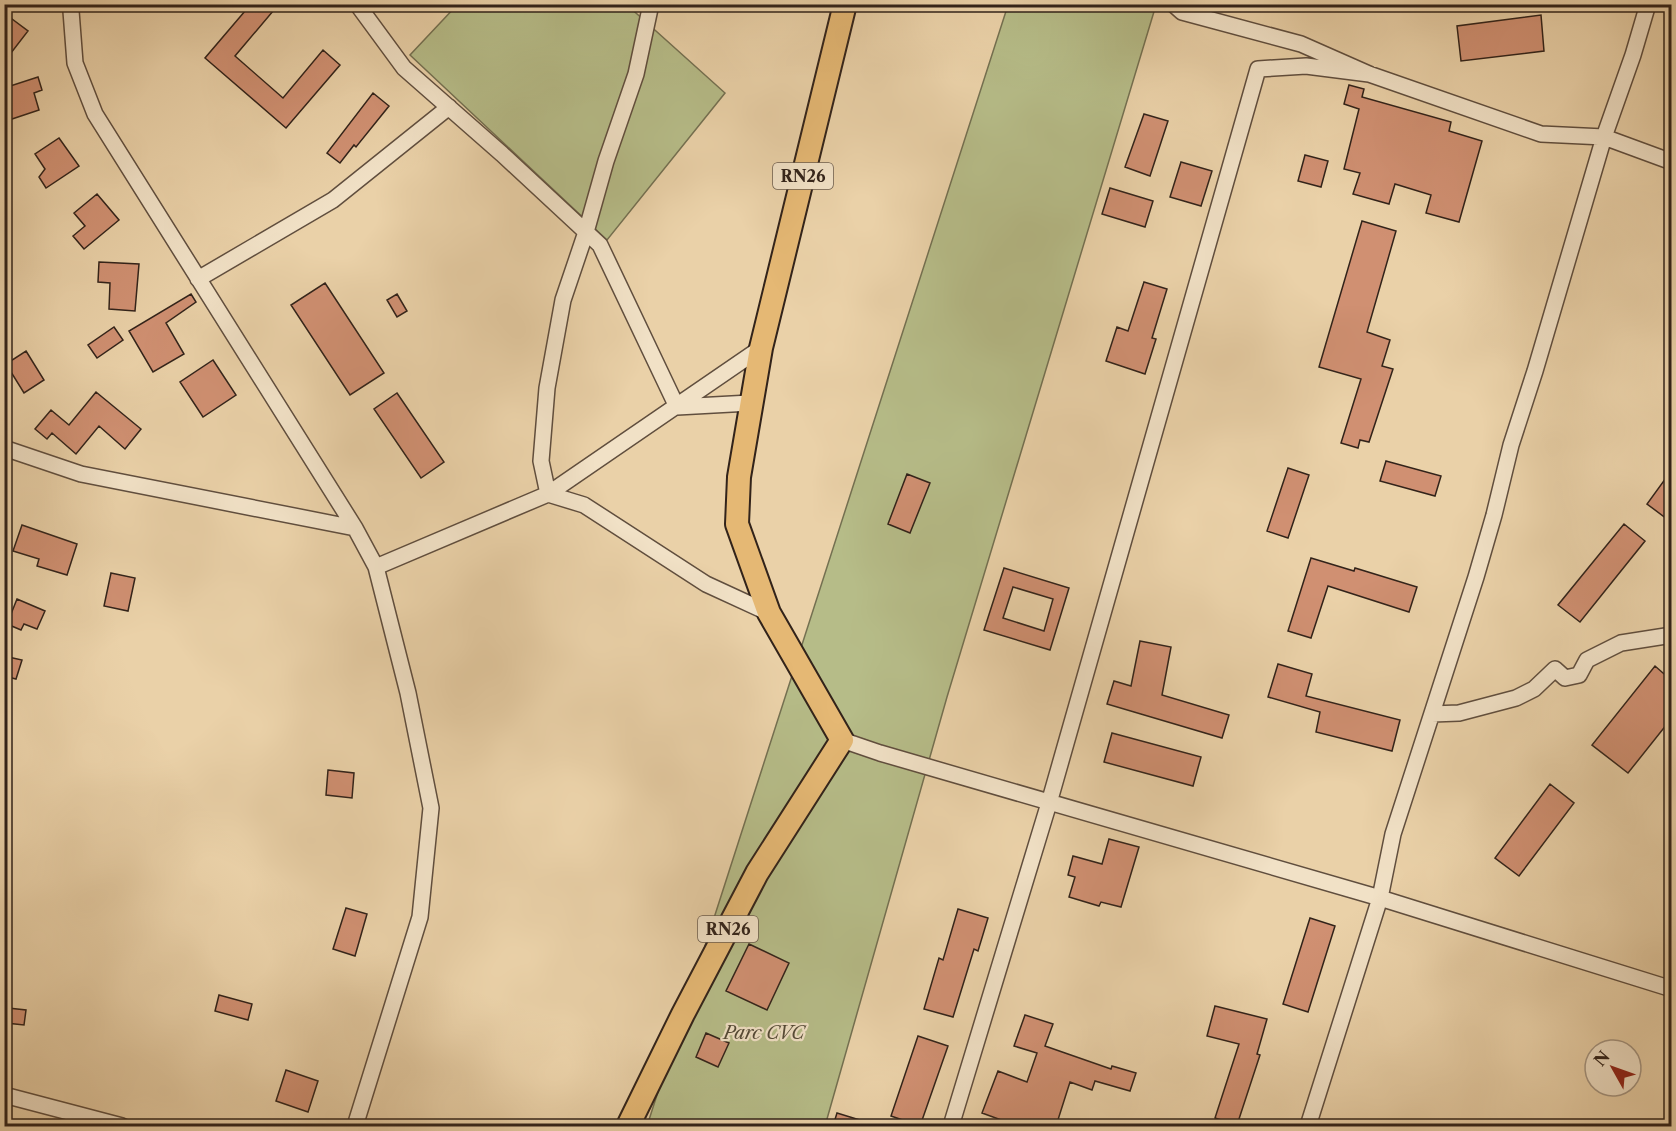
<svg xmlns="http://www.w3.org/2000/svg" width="1676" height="1131" viewBox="0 0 1676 1131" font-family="'Libre Caslon Text',serif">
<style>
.green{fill:#b6bc88;stroke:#747051;stroke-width:1.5}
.building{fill:#d09072;stroke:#32231a;stroke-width:1.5;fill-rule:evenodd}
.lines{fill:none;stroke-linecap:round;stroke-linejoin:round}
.street-casing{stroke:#604e3e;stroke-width:18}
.primary-casing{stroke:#32231a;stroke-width:26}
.street{stroke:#f1e1c6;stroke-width:15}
.primary{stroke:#e5b874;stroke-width:22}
.labels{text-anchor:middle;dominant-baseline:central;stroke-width:4.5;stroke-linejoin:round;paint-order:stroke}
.shield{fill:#f1e1c6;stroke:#6b5c4e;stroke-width:1.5}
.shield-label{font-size:16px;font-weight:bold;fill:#32231a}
.park-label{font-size:18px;font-style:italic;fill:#534936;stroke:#f1e1c6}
</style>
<rect width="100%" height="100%" fill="#ead1a8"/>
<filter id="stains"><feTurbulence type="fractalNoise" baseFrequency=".00333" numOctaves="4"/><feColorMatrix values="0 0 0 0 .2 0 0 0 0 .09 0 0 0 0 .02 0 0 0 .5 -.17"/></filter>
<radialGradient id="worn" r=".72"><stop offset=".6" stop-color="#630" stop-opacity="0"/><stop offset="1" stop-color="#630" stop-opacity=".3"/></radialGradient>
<path class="green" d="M457,5h170l98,88 -118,147 -197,-185z
M1008,5h148l-209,692 -122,429h-178z"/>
<path class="building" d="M251,4h28l-44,52 48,42 40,-48 17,15 -54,63 -81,-70z
M4,13l24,18 -24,31z
M1541,15l3,36 -83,10 -4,-35z
M38,77l4,13 -8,3 5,17 -30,10 -5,-14v-18z
M1349,85l15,4 -2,8 89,25 -2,9 33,10 -23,81 -33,-9 5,-18 -36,-11 -6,20 -36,-10 7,-21 -16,-4 15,-60 -15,-5z
M373,93l16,13 -33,41 -2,-2 -14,18 -13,-10z
M1144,114l24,7 -18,55 -25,-9z
M59,138l20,28 -33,22 -7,-11 6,-8 -10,-15z
M1305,155l23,6 -7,26 -23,-6z
M1181,162l31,9 -11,35 -31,-9z
M1110,188l43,13 -8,26 -43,-13z
M97,194l22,26 -35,29 -11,-13 12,-10 -11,-13z
M1362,221l34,10 -29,101 23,8 -8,26 11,3 -24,73 -9,-2 -2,8 -17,-5 20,-64 -42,-12z
M99,262l40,2 -4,47 -26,-2 1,-26 -12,-1z
M1144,282l23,7 -15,49 4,1 -11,35 -39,-13 11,-34 11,4z
M325,283l59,90 -34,22 -59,-90z
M191,294l5,8 -30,21 18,31 -31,18 -24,-41z
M397,294l10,17 -10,6 -10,-17z
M114,327l9,13 -26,18 -9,-13z
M26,351l18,29 -20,13 -18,-29z
M213,360l23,35 -33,22 -23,-35z
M96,392l45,37 -16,20 -26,-23 -23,28 -24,-21 -5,6 -12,-10 16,-19 18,15z
M397,393l47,69 -23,16 -47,-69z
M1386,461l55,15 -6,20 -55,-15z
M1288,468l21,7 -21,63 -21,-7z
M1671,471v51l-24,-18z
M907,474l23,9 -20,50 -22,-9z
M1624,524l21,17 -65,81 -22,-17z
M22,525l55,19 -10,31 -30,-9 2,-7 -26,-8z
M1311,558l43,13 1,-3 62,19 -8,25 -81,-26 -17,52 -23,-7z
M1004,568l65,20 -19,62 -66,-20zM1013,587l40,12 -9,32 -41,-13z
M111,573l24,5 -7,33 -24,-5z
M17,599l28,12 -8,18 -13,-5 -3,6 -14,-6z
M1140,641l31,6 -9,48 67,20 -7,23 -115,-34 7,-23 17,5z
M4,656l18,4 -6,19 -12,-3z
M1278,664l34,10 -6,22 94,24 -8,31 -76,-19 4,-20 -52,-15z
M1655,666l16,14v39l-43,54 -36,-28z
M1112,733l89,24 -8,29 -89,-24z
M328,770l26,3 -2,25 -26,-3z
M1550,784l24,19 -55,73 -24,-18z
M1109,839l30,8 -18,60 -20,-5 -2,4 -30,-9 6,-20 -7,-2 5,-19 29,8z
M346,908l21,6 -12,42 -22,-7z
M958,909l30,9 -10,33 -4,-2 -21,68 -29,-8 15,-51 4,2z
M1310,918l25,8 -27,86 -25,-8z
M749,944l40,19 -22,47 -41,-19z
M219,995l33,9 -4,16 -33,-9z
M1215,1006l52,13 -10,35 3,1 -23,70 -22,-7 24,-74 -32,-8z
M8,1008l18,2 -2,15 -18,-2z
M1025,1015l28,9 -8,22 66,23 1,-3 24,7 -6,18 -35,-10 -3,9 -22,-8 -14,44h-38l-36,-13 16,-42 29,11 10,-29 -23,-7z
M706,1033l23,10 -11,24 -22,-10z
M918,1036l30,10 -28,80 -29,-10z
M286,1070l32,11 -10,31 -32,-11z
M837,1113l36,11v2h-40z"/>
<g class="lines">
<defs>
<path id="street" d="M72,4l-1,7 4,52 20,51 260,414 21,39 32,126 23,115 -11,109 -65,209
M357,4l47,64 98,86 98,91 77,162 73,-4
M1173,4l9,8 119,32 68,30 172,60 63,3 68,25
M198,279l135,-79 116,-93
M4,448l77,26 274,54
M548,494l-7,-33 6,-73 16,-88 23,-68 20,-71 30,-87 15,-70
M548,494l36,11 122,79 63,29
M376,567l172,-73 213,-146
M1432,714l27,-1 57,-15 18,-9 21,-20 10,9 14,-3 8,-15 34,-17 51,-8
M842,740l38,13 500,145 292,91
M4,1095l118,31
M951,1126l98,-323 209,-734 48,-3 63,8
M1308,1126l72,-228 13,-64 83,-257 18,-62 17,-70 24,-74 69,-234 29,-82 15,-51"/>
<path id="primary" d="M628,1126l55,-112 74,-141 85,-133 -73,-127 -32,-89 2,-47 22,-129 84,-344"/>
</defs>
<use href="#street" class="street-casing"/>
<use href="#primary" class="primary-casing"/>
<use href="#street" class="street"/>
<use href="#primary" class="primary"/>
</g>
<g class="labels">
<g class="shield">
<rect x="773" y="163" width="60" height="26" rx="4.5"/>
<rect x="698" y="916" width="60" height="26" rx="4.5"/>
</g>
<g class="shield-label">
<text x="803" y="176">RN26</text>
<text x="728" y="929">RN26</text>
</g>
<g class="park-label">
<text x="764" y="1033">Parc CVC</text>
</g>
</g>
<rect width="1676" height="1131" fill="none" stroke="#ead1a8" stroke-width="24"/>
<rect x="6" y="6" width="1664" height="1119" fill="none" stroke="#32231a" stroke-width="3"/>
<rect x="12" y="12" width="1652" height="1107" fill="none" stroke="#32231a" stroke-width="1.5"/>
<g transform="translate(1613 1068) rotate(310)"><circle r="28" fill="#f1e1c6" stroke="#a59581" stroke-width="1.5"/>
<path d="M0-4.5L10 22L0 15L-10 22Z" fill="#8f2418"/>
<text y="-9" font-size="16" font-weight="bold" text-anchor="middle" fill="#32231a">N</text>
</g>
<rect width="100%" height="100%" filter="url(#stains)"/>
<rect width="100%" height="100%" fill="url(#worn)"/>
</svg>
